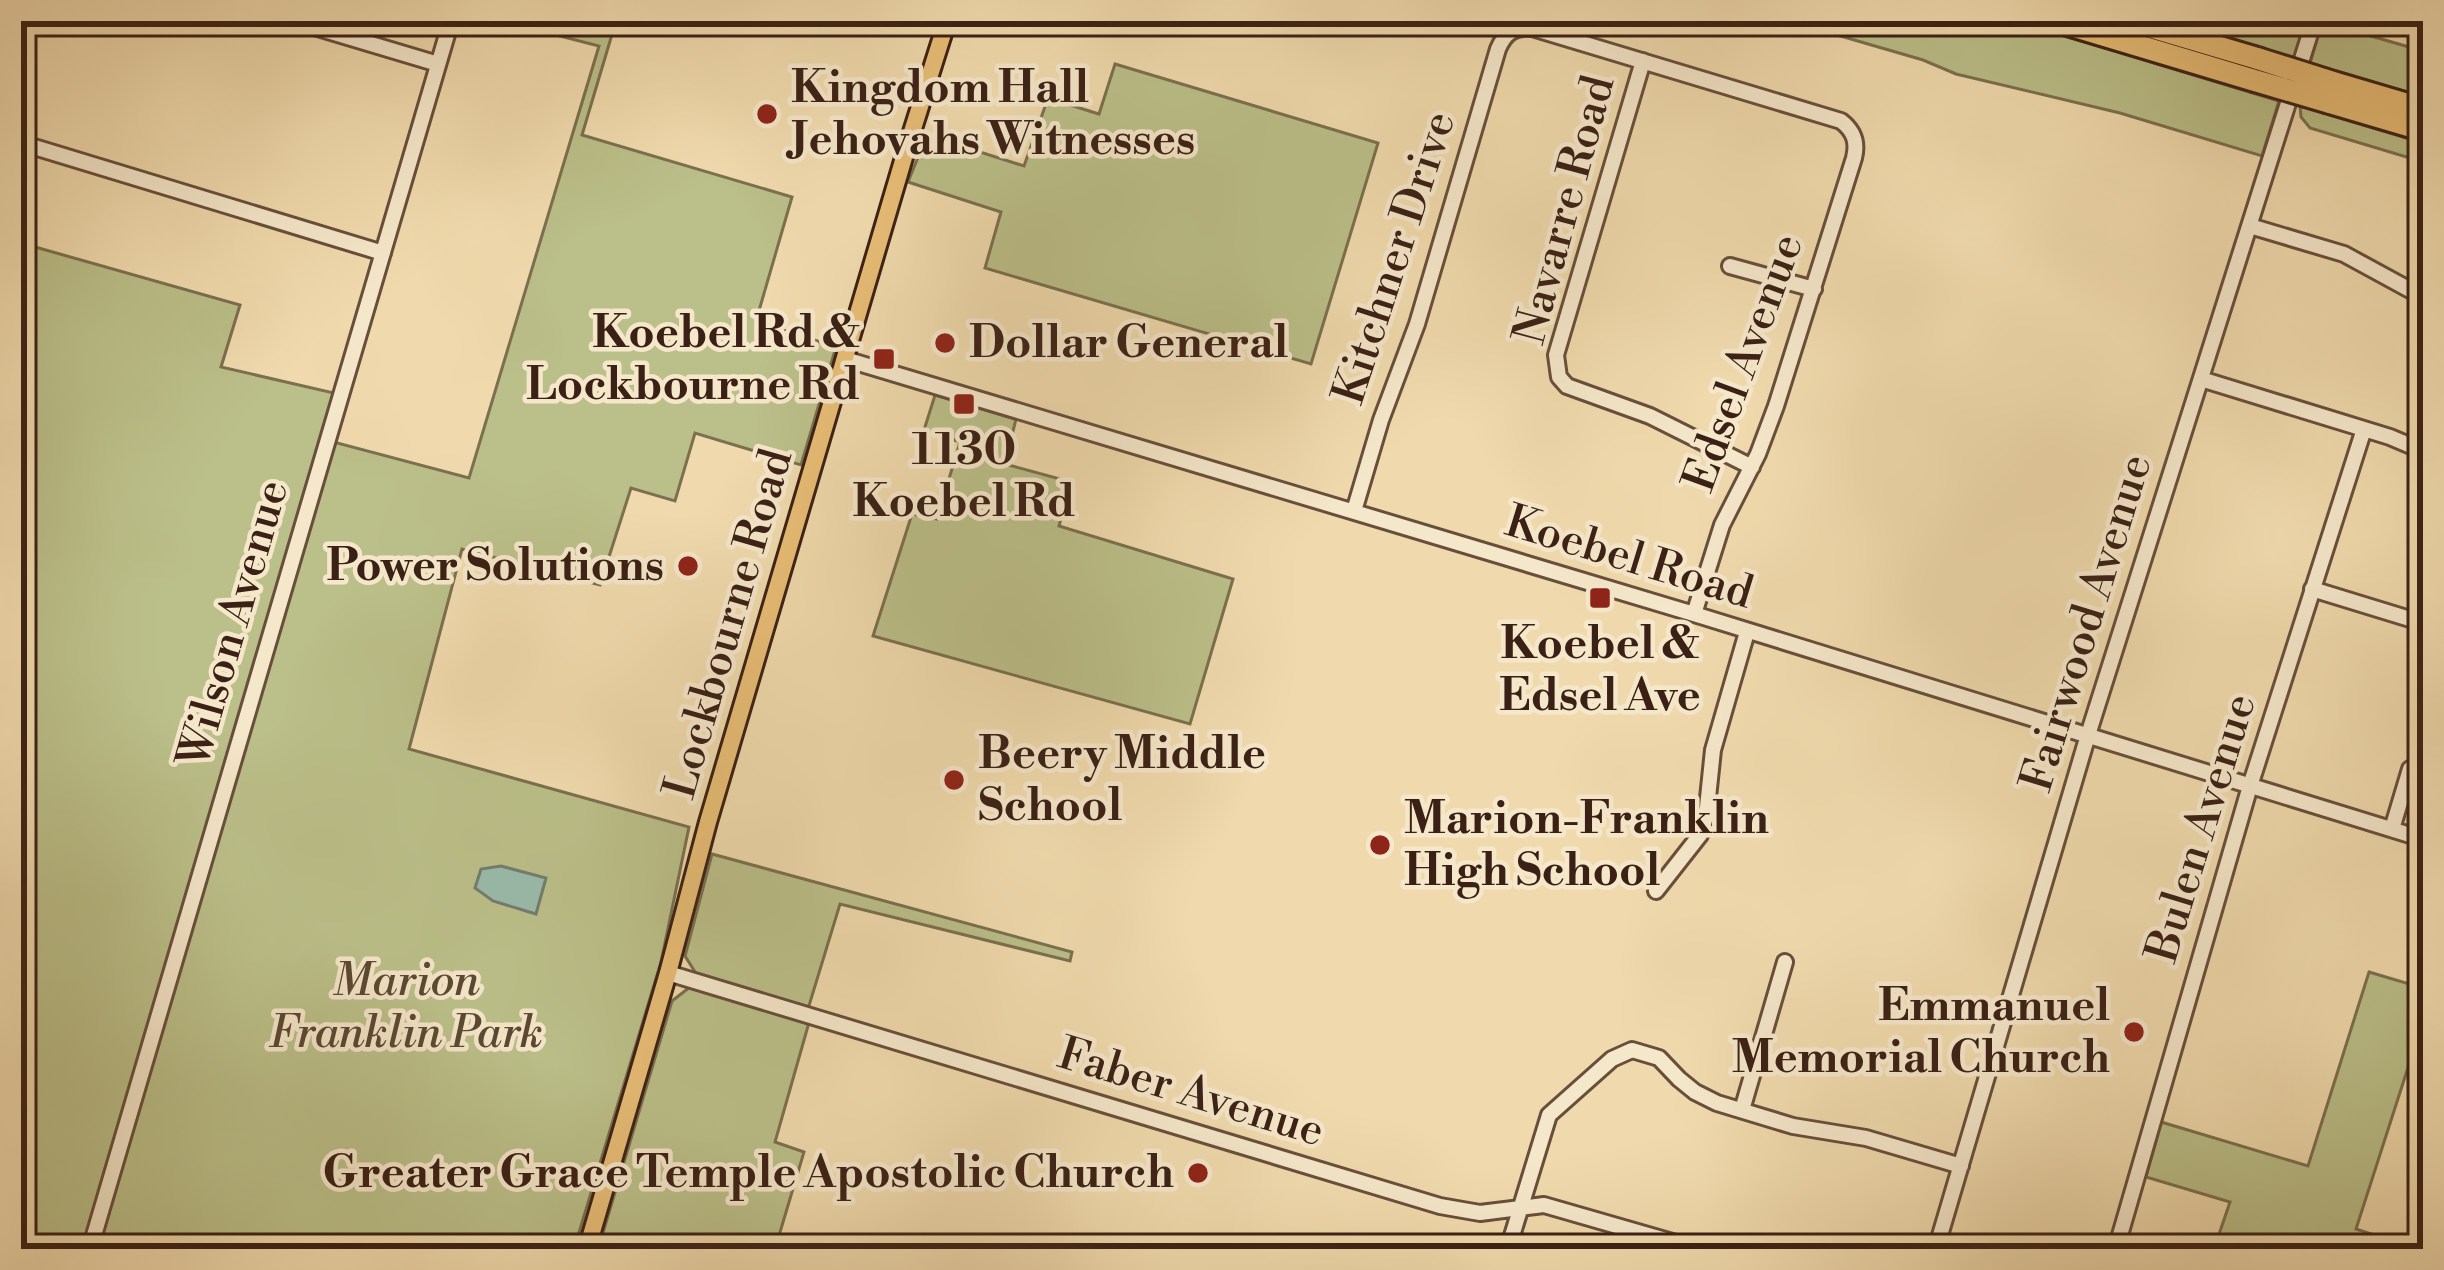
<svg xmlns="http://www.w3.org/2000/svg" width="2444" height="1270" viewBox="0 0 2444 1270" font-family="'Libre Bodoni',serif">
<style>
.green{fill:#bbbf89;stroke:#7b704f;stroke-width:3}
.water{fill:#9abbab;stroke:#747d6f;stroke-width:3}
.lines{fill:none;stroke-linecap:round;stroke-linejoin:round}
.minor-casing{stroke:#684f3b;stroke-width:20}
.major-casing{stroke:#3b2115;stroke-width:22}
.highway-casing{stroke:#3b2115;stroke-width:27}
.minor{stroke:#f5e7ca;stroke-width:14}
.major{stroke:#e8bd76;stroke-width:16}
.highway{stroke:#e8bd76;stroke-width:21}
.highway-bridge-casing{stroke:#3b2115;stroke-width:27;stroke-linecap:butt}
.highway-bridge{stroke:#e8bd76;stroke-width:21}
.poi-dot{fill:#8f2418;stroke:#f5e7ca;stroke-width:4.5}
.labels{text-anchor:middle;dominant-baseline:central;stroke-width:9;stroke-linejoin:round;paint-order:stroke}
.poi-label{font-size:45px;font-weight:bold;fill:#3b2115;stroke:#f5e7ca;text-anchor:start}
.street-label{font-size:45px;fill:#3b2115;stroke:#f5e7ca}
.park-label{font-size:45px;font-style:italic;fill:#5b4832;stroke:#f5e7ca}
</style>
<rect width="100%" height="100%" fill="#f0daad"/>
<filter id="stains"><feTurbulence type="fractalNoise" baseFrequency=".00167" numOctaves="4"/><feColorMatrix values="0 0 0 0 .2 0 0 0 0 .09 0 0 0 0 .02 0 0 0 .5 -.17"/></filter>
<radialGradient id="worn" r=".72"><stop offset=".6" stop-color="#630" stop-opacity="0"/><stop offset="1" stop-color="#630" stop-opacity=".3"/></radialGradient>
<path class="green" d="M523,21h93l-34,114 210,62 -36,124 80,26 -35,118 -106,-32 -20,68 -44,-13 -31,97 -138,-36 -53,200 280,78 -28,135 -87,287h-478l234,-808 139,37 130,-432 -78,-20z
M1789,21h227l263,80 -17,55 -142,-43 -164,-39 -33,-14z
M2169,21h138l-13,37z
M2322,22l101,29v46l-113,-34z
M1115,64l263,79 -67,221 -326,-96 16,-56 -93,-30 19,-47 97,31 24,-68 51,16z
M2300,106l123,37v19l-113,-34 -9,-11z
M21,243l219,62 -19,62 113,26 -241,830 -10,26h-62z
M935,395l81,24 -11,45 66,18 -12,44 174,53 -43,145 -317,-88 39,-122 25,5 23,-77 -36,-12z
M712,854l360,98 -2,9 -230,-57 -32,105 -111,-34 -12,-19z
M2369,972l54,16v33l-67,208 60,20h-202l16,-47 -84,-25 15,-55 147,44z
M690,987l120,32 -35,123 29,10 -29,97h-167l-6,-13 70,-235z"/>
<path class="water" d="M501,866l45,12 -10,36 -43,-13 -18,-13 6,-19z"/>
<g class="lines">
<defs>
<path id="minor" d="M294,21l144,43
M1643,61l-87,294 3,22 8,9 83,30 102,51
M21,143l362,110
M2250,226l94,28 79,43
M1730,266l84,23
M845,359l849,255 729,225
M2201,379l189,58 33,14
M1354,511l27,-91 36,-96 81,-275c7,-16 16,-23 34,-21l309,93c13,10 17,21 13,37l-78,248 -18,48 -36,71 -28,89
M2312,589l111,34
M2392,829l18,-60
M1656,891l44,-56 6,-18 7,-67 34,-118
M668,973l772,233 40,7 64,-8 153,44
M1742,1110l43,-148
M90,1249l361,-1228
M1508,1249l41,-134 63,-56 20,-9 27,8 20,21 16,13 22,11 76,23 73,12 95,28
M1936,1249l152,-514 226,-714
M2116,1249l134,-463 114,-357"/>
<path id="major" d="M587,1249l81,-276 40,-151 197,-668 42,-133"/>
<path id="highway" d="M2056,21l197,59
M2131,21l128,38
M2335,83l88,26
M2328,102l95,28"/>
</defs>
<use href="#minor" class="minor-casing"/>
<use href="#major" class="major-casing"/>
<use href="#highway" class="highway-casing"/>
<use href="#minor" class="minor"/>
<use href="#major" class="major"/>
<use href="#highway" class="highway"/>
<defs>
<path id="highway-bridge" d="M2259,59l76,24
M2253,80l75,22"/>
</defs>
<use href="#highway-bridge" class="highway-bridge-casing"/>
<use href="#highway-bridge" class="highway-bridge"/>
</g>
<g class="poi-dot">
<circle cx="767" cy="114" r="12"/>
<circle cx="945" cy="343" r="12"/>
<rect x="872" y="347" width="24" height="24" rx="6"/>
<rect x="952" y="392" width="24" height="24" rx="6"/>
<circle cx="688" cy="566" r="12"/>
<rect x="1588" y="586" width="24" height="24" rx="6"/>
<circle cx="954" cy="780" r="12"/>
<circle cx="1380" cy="845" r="12"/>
<circle cx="2134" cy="1032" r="12"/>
<circle cx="1198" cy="1173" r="12"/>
</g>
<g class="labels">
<g class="poi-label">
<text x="791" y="88">Kingdom Hall<tspan x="791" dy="52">Jehovahs Witnesses</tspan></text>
<text x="860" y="333" text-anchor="end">Koebel Rd &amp;<tspan x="860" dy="52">Lockbourne Rd</tspan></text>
<text x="969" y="343">Dollar General</text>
<text x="964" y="450" text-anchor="middle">1130<tspan x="964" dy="52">Koebel Rd</tspan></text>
<text x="664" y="566" text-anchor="end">Power Solutions</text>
<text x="1600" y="644" text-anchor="middle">Koebel &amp;<tspan x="1600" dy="52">Edsel Ave</tspan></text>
<text x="978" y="754">Beery Middle<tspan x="978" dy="52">School</tspan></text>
<text x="1404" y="819">Marion-Franklin<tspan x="1404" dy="52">High School</tspan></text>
<text x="2110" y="1006" text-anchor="end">Emmanuel<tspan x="2110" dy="52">Memorial Church</tspan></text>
<text x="1174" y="1173" text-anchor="end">Greater Grace Temple Apostolic Church</text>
</g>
<g class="street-label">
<text transform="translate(1565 210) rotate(-75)">Navarre Road</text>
<text transform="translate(1395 258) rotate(-72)">Kitchner Drive</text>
<text transform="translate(1744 363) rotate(-70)">Edsel Avenue</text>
<text transform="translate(1629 558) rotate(17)">Koebel Road</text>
<text transform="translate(2087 623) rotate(-73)">Fairwood Avenue</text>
<text transform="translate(234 624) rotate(-74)">Wilson Avenue</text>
<text transform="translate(729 624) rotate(-74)">Lockbourne Road</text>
<text transform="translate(2202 828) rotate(-73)">Bulen Avenue</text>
<text transform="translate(1191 1093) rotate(17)">Faber Avenue</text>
</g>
<g class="park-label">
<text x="406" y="981">Marion<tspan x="406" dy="52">Franklin Park</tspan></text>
</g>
</g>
<rect width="2444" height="1270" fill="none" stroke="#f0daad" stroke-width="72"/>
<rect x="24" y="24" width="2396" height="1222" fill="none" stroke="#3b2115" stroke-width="6"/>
<rect x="36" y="36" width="2372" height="1198" fill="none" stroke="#3b2115" stroke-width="3"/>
<rect width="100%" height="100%" filter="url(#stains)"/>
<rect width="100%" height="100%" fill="url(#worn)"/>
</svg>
